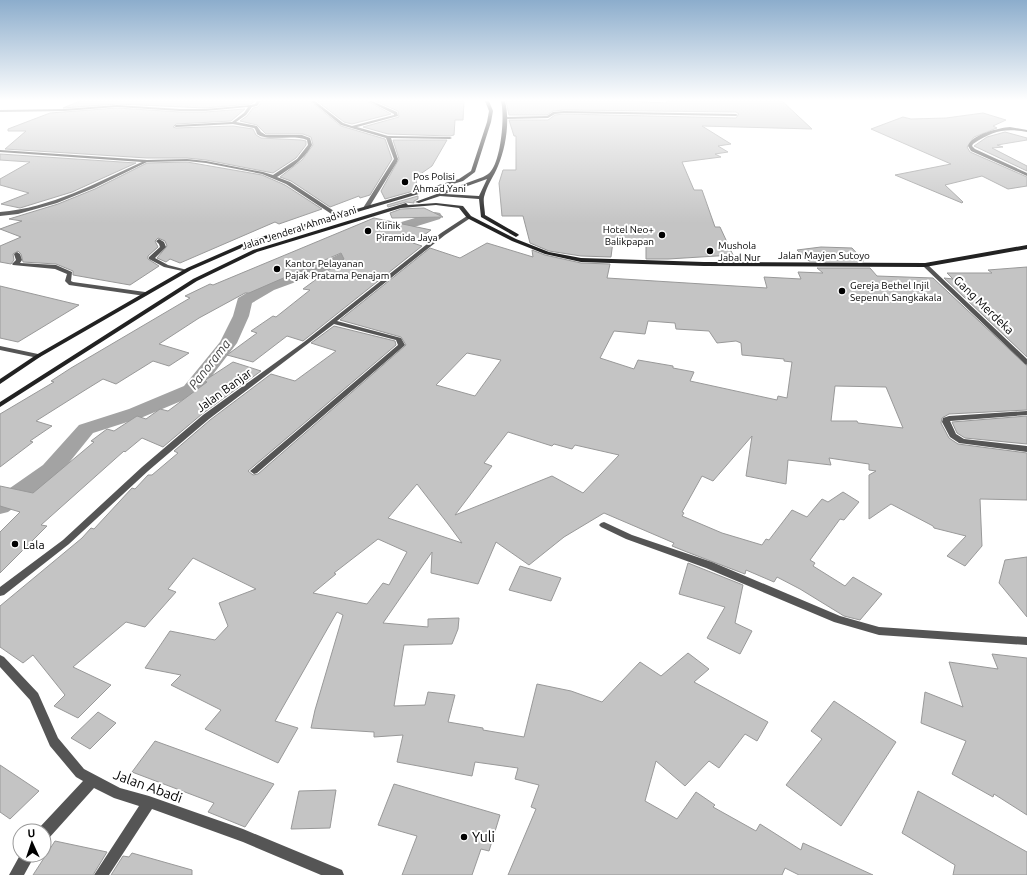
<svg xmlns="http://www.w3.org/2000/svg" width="1027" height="875" viewBox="0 0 1027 875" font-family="Ubuntu,sans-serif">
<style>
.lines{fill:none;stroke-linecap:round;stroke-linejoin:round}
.canal{fill:#a3a3a3;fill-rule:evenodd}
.building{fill:#c4c4c4;stroke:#999;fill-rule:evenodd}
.street{fill:#555;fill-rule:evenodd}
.secondary{fill:#222;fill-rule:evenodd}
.poi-dot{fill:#000;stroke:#fff;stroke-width:1.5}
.labels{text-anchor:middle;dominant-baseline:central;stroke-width:4;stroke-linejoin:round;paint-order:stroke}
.far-poi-label{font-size:10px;fill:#000;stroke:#fff;text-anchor:start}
.far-street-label{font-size:10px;fill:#000;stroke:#fff}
.street-label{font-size:12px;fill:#000;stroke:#fff}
.poi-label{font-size:12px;fill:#000;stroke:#fff;text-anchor:start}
.water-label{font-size:13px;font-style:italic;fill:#444;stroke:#fff}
.near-street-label{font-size:14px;fill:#000;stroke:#fff}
.near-poi-label{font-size:14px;fill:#000;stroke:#fff;text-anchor:start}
</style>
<rect width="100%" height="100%" fill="#fff"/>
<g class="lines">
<path class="canal" d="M435,212l5,1 2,3 -2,3 -42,13 -24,16 -43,21 -57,21 -22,13 -3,13 -12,27 -39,51 -55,23 -50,16 -34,42 -51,37 -8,2v-19l43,-30 36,-40 50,-16 55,-23 36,-44 13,-26 5,-18 24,-14 59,-21 43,-21 24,-16z"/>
</g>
<path class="building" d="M80,101h175l-4,3 -46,4 -88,-4 -54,4z
M262,101h48l31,25 44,13 7,20 -22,36 -10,3 -1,-2 -29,11 -39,-26 -11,-4 22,-17 11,-15 -2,-8 -8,-3h-37l-9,-9 -17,-4 7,-5 6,-8 5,-1z
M317,101h50l24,13 -39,10 -8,-2z
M375,101h89l-1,19h-8l-1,15 -4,1 -62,-2 -25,-7 36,-10 -1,-6z
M506,101h123l37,2 1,-2h115l30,28 -110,-3 29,18 -13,2 10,6 -13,2 6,3 -39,5 12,28h8l13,37h5l13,28 -65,4h-22v-18h-33l-2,16 -30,-1 -32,-5 -19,-8 -7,-27h-21l-3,-33 4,-13h13v-34h-2l-5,-16h39l7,-5 9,-1 172,4 3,-4 -3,-2 -172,-2 -11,1 -6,4h-38z
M117,108l63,4h25l40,-3 -14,12 -55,3 -3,3 3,1 57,-2 20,3 3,6 5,3 40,2 5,1v4l-10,13 -23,15 -67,-13 -19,-2h-40l-142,-9 21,-18h-18v-2l42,-16z
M983,113l23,7 -13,6 4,2 -23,9 -7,10 3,5 57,25v9l-19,3 -26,-13 -37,9 18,17 -1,1 -67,-28 56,-11 -80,-35 32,-12 8,2 35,-1z
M1005,132l22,6v2l-30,5 6,2 -11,1 35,18v5l-53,-25 13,-9z
M393,140h54l-15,26 -16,11 1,13 -32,9 -4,-8 18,-32z
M0,154l136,9 -64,29 -52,16 -19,-4 28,-11 -29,-8v-6l30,-17 -30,-2z
M187,162l75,13 23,10 37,24 -43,15 -4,-2 -95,41 -10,-4 -4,3 -9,-4 10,-12 -2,-5 -7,-3 -3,3 3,6 -10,9v3l11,7 -29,19 -57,-10v-4l-17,-7 -33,-2 -2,-8 -3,-3 -5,3 1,6 -3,4 -11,-2v-16l21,-9 -21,-8 22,-8 -13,-2 49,-15 37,-15 52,-26z
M418,196v3l-4,2v2l-8,-1 -18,5 -1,-2z
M424,208l19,9 -51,1 -2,-5 11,-4z
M374,218l57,12 -18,13 9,3 -119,95 -16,-5 -34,26 -26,-7 30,-22 -6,-2 22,-15 3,1 34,-27 -7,-1 41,-30 -3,-6 -92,40h-4l-46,25 -40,26 30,9 -20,13 -16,-5 -37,23 -13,-5 -21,13 -46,29 16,5 -22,15 3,1 -33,25v-53l54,-32 -3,-1 20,-13 119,-70 -5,-2 25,-12 3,1z
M487,243l46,14 -1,-7 13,5 36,8 29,1 -3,14 160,10 -3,-11 37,2 -3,-7 25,1 -6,-5h53l7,8 56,2 94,88v44l-78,4 -7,4 -1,5 8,15 9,6 69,9v47l-47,-1 2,47 -17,20 -18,-10 19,-20 -32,-8 -1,-2 -42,-22 -22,15v-44l7,-4 -7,-1v-6l-40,-6 2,7 -43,-5 -2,24 -40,-8 6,-40 -39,45 -11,-5 -20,36 2,1 -2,3 40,17 40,12 4,-6 3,1 23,-30 15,7 15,-18 6,3 15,-10 16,10 -15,18 -4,-1 -30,41 5,3 -2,3 32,20 8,-9 29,17 -22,26 -16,-4 -44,-27 -23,-12 -3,5 -28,-12 -1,4 -58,-22 -15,-6 2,-3 -70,-30 -40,24 -35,28 -33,-23 -18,42 -47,-11 1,-21 -49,71 45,4v-8l31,-1 -1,11 -6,15 -48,1 -10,61 31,-1 3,-13 27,3 -7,27 35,6v2l41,7 13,-53 34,7 31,11 38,-40 21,14 27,-23 21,16 -15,13 74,40 -11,19 -12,-7 -26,34 -10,-7 -24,25 -29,-25 -11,40 32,18 19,-27 19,13 -2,2 43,24 4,-7 41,26 2,-7 70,32h-74l-14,-7 -3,7h-274l28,-66 -5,-2 8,-22 -24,-6 3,-11 -43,-6 -3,14 -75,-14 6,-27 -29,2v-5l-63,-4 4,-18 28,-95 -6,-3 -62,109 23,7 -20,35 -73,-34 16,-19 -50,-25 10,-10 -36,-7 25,-37 45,9 13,-14 -9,-23 37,-14 -63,-31 -25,31 8,3 -31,35 -19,-5 -53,45 38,18 -33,33 -24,-12 11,-11 -32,-40 -10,8 -23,-16v-41l82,-68 9,-10 3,1 38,-41 3,1 13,-14h4l26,-22 -4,-2 36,-31 61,-46 24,7 41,-30 -25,-8 23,-17 61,15 1,4 -148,126 5,4 5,-1 148,-129 -5,-8 -61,-17 90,-72 30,10zM648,321l27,2 1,6 33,2 8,12 19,-2 5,2 1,12 42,4v2l8,1 -5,36 -9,-2 -1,4 -87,-19 4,-9 -21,-4v-2l-35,-6 -4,9 -34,-11 14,-27 31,3zM467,353l34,7 -26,36 -39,-11zM835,386l51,1 17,41 -45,-5 -1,-2h-26zM508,432l44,14 2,-2 18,5 3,-4 44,10 -36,38 -31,-17 -97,39 37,-49 -8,-3zM417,484l31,40 14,19 -74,-25zM378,539l29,13 -18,33 -6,-2 -16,21 -54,-11 23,-19 -2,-1z
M821,247l31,1 12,13h-55l-12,-11z
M1027,267v90l-83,-79 9,1 -6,-6h45l-4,-3z
M0,286l79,19 -61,37 -18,-4z
M233,362l28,9 -59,43 -39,33 -21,-9 -17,14 -1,-1 -83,74 6,1 -47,47v-41l20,-20 -20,-6v-20l33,7 61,-51 -3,-1 16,-12 7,2 23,-15 9,3 14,-10 8,2 39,-29 -3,-1z
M1027,416v28l-62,-6 -8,-5 -5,-11z
M1027,557v60l-28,-34 6,-23z
M688,563l55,22 -8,38 17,8 -12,23 -33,-16 18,-31 -46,-13z
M520,566l41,12 -10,23 -42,-11z
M992,654l35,4v157l-33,-21 -1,3 -41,-23 14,-33 -45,-18 4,-31 38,15 -14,-45 49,7z
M834,701l62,41 -55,84 -55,-41 36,-46 -11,-8z
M98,712l18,11 -26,26 -19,-11z
M155,741l119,43 -29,43 -37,-15 6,-9 -82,-31z
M0,765l39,26 -29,28 -10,-7z
M394,784l106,31 -11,36 -8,-2 -9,26h-70l15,-39 -39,-11z
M336,790l-6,38 -39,1 8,-38z
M918,791l109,61v23h-74l2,-10 -53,-32z
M55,841l52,11 -14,23h-60z
M132,853l60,17v5h-81l12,-19 6,1z"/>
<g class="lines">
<path class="street" d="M257,101h4l-4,5 -5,1 -6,8 -10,7 21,4 4,6 5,3h36l8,3 2,7c-8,15 -21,23 -35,32l13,5 50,33v2h-4l-50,-33 -24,-10 -56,-11 -19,-2 -40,1 -53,26 -37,15 -39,11 -18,2v-4c51,-4 96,-29 142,-50l-142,-10v-2l147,10 40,-1 19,2 57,11 10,3 24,-16 11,-14 -1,-5c-13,-6 -41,2 -50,-6 0,-1 -2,-6 -3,-6l-21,-4 -57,3 -2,-1 2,-1 56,-3 12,-9 4,-6 -43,4h-25l-63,-4 -53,4 -64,1v-2l64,-1 53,-4 63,4h25l46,-4 4,-1z
M311,101h4l28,22 9,3 42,-11v-1l-26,-13h4l25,11 1,4 -41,11 31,9 62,1 2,1 -2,1 -59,-1 7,21 -1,3 -29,47h-4l-1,-1 31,-49 -8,-21 -45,-13z
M564,111l172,3 2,1 -2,1 -172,-3 -9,1 -7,4 -43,1 -2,-1 2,-1 42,-1 6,-4z
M1010,127l17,3v2c-23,-4 -34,-1 -54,12l-1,2 3,3 52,24v3l-56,-25 -3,-5c4,-12 31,-18 42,-19z
M467,216l5,1 -27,18 -108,86 64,17 4,7 -1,1 -147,127 -3,1 -4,-3 148,-126 -2,-5 -62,-16 -125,95 -61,52 -79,73 -65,51 -4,1v-9l63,-47 79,-73 61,-52 101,-73 137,-109z
M159,239l5,3 2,5 -11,11 13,7 19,5v2l-23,-5 -15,-8v-2l11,-10 -1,-3 -3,-3z
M17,252l3,2 2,6 -2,3 36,2 16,7 -1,9 2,1 72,10 3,2 -3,2 -76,-11 -4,-4 2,-7 -12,-5 -42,-4 -1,-1 4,-4 -2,-6z
M925,263l2,1 100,95v6l-2,-1 -102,-98 -1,-1z
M0,346l38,8 3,2 -3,2 -38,-8z
M1027,411v4l-77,6 6,13 8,5 63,7v6l-68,-9 -9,-6 -8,-15 1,-4 6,-2z
M604,522l28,13 80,27 128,54 39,11 148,10v8l-148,-10 -45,-13 -128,-54 -80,-29 -25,-12 -2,-2 2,-2z
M0,655l4,2 34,36 20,45 26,31 36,19 29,8 94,33 99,41 2,5h-23l-78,-33 -91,-33 -43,66h-15l45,-69 -25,-8 -20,-10 -45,50 -5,2v-9h-6l1,-3 44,-47 -7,-4 -26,-31 -20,-46 -30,-33z
M20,855h15l-11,20h-15z"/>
<path class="secondary" d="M485,101h4l4,10 -2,11 -16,50 -12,9 -208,61 -64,28 -151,87 -40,27v-5l36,-24 151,-87 64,-28 208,-61 12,-8 16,-49 2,-11z
M501,101h4c5,20 1,46 -7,65 -4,10 -11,19 -14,31 -1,5 1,13 1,18l33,19 1,1 -3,2 -35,-20 -2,-18 -39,-3 -21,7 -4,-1 68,-25c3,-2 6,-3 8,-6 10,-12 14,-55 10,-70zM487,179l-8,17 -34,-2z
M406,203l2,2 28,-2 27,3 8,10 45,23 33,13 32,6 123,4 221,1 102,-18v4l-102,18 -221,-1 -123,-4 -36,-8 -33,-13 -45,-23 -8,-10 -23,-3 -35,3 -144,44 -60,29 -197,126v-5l193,-123 60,-29z"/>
</g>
<linearGradient id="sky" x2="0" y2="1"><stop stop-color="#8cadcc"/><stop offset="0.45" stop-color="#fff"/><stop offset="1" stop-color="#fff" stop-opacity="0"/></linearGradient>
<rect width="1027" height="223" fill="url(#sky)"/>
<g class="poi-dot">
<circle cx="405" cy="182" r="4"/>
<circle cx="368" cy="231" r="4"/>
<circle cx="662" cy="235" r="4"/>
<circle cx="710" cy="251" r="4"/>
<circle cx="277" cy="269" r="4"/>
<circle cx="842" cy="291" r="4"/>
<circle cx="15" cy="544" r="4"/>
<circle cx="464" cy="837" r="4"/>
</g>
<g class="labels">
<g class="far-poi-label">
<text x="413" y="176">Pos Polisi<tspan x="413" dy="12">Ahmad Yani</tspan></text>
<text x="376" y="225">Klinik<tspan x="376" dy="12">Piramida Jaya</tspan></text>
<text x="654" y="229" text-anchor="end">Hotel Neo+<tspan x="654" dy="12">Balikpapan</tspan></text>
<text x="718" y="245">Mushola<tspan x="718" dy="12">Jabal Nur</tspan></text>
<text x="285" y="263">Kantor Pelayanan<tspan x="285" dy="12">Pajak Pratama Penajam</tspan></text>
<text x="850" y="285">Gereja Bethel Injil<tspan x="850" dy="12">Sepenuh Sangkakala</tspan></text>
</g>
<g class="far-street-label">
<text transform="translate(299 228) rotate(-18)">Jalan Jenderal Ahmad Yani</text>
<text x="824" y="255">Jalan Mayjen Sutoyo</text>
</g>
<g class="street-label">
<text transform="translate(984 305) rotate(44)">Gang Merdeka</text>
<text transform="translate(224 390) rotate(-36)">Jalan Banjar</text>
</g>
<g class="poi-label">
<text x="23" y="544">Lala</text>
</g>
<g class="water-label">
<text transform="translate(209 364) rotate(-52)">Panorama</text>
</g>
<g class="near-street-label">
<text transform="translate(148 786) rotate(20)">Jalan Abadi</text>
</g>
<g class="near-poi-label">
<text x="472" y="837">Yuli</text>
</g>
</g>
<g transform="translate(32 843) rotate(357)"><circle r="19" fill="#ffffff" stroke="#999999"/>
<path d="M0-3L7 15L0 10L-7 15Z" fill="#000000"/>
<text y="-6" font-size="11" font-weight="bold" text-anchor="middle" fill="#000000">U</text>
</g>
</svg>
